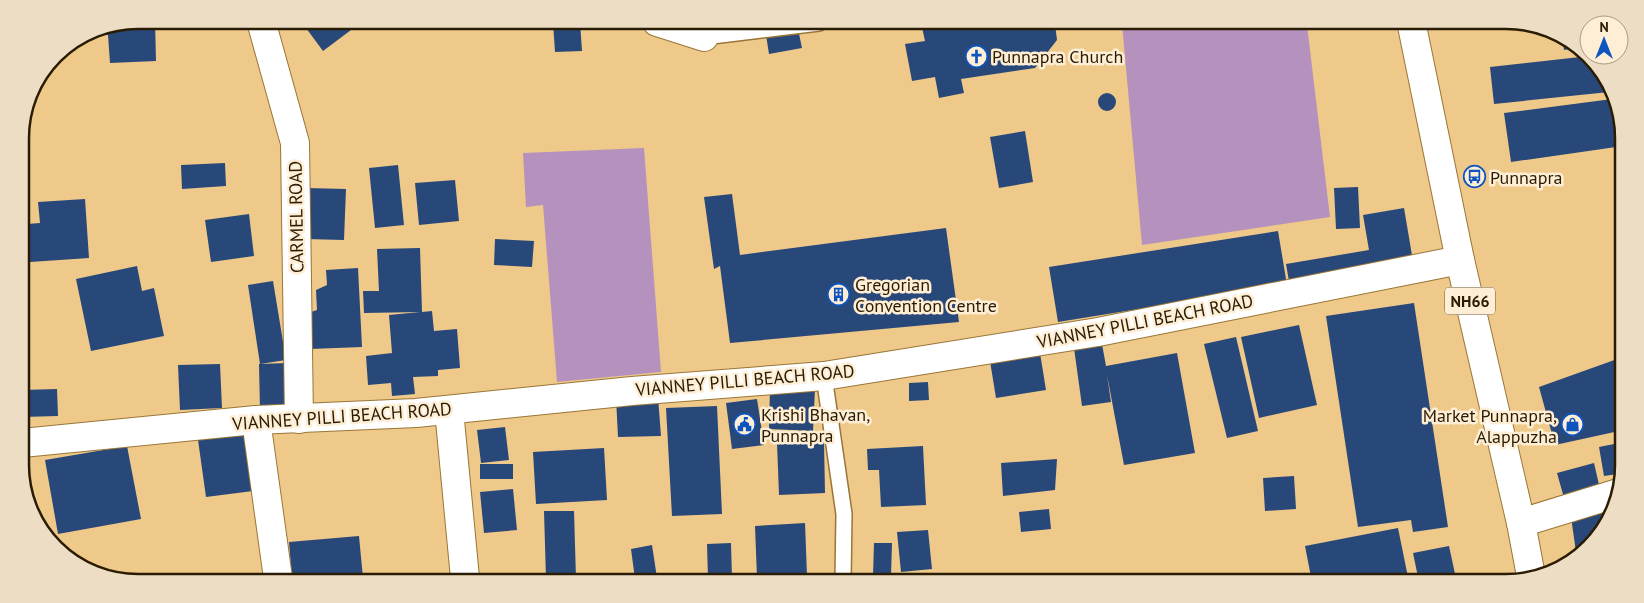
<svg xmlns="http://www.w3.org/2000/svg" width="1644" height="603" viewBox="0 0 1644 603" font-family="'PT Sans',sans-serif">
<style>
.green{fill:#b592be}
.building{fill:#29487a}
.lines{fill:none;stroke-linecap:round;stroke-linejoin:round}
.lane-casing{stroke:#997637;stroke-width:18}
.street-casing{stroke:#997637;stroke-width:30}
.secondary-casing{stroke:#997637;stroke-width:30}
.highway-casing{stroke:#997637;stroke-width:30}
.lane{stroke:#fff;stroke-width:15}
.street{stroke:#fff;stroke-width:28}
.secondary{stroke:#fff;stroke-width:28}
.highway{stroke:#fff;stroke-width:28}
.labels{text-anchor:middle;dominant-baseline:central;stroke-width:5;stroke-linejoin:round;paint-order:stroke}
.shield{fill:#feeed5;stroke:#6a5b41;stroke-width:1}
.shield-label{font-size:16px;font-weight:bold;fill:#2a1c02}
.poi-label{font-size:18px;fill:#2a1c02;stroke:#feeed5;text-anchor:start}
.street-label{font-size:18px;fill:#2a1c02;stroke:#feeed5}
.rim{fill:none;stroke:#2a1c02;stroke-width:2.5}
</style>
<rect width="100%" height="100%" fill="#efc989"/>
<path class="green" d="M1122,24l185,1 23,192 -188,28z
M644,148l17,224 -104,10 -14,-177 -17,2 -3,-54z"/>
<path class="building" d="M138,20h17l1,41 -46,2 -2,-28 -19,1v-5l4,-2z
M307,21h56l-40,30 -20,-27z
M373,21h77v2l-76,3z
M553,22h27l2,29 -27,1z
M921,23l134,1 2,16 -22,28 -74,11 3,14 -25,5 -4,-21 -23,4 -7,-37 20,-3z
M798,29l4,19 -33,6 -3,-19z
M1562,38l14,10 -12,2z
M1589,56l6,4 14,32 -115,12 -4,-37z
M1098 102a9 9 0 1 1 18 0a9 9 0 1 1-18 0Z
M1612,99l11,23v24l-112,16 -7,-49z
M1025,131l8,51 -34,6 -9,-51z
M225,163l1,23 -44,3 -1,-24z
M398,165l6,60 -29,3 -6,-60z
M455,180l4,41 -40,4 -4,-42z
M1358,187l2,41 -24,1 -2,-41z
M307,188l39,1 -2,51 -38,-1z
M732,194l8,61 206,-27 13,94 -229,21 -10,-77 -6,3 -10,-72z
M85,199l4,59 -59,4 -3,-38 13,-1 -2,-21z
M1404,208l10,59 -124,20 -4,-23 83,-14 -6,-35z
M249,214l5,42 -43,6 -6,-42z
M1278,231l9,54 -229,37 -9,-55z
M495,239l39,2 -2,26 -38,-2z
M420,248l2,64 10,-1 2,20 23,-2 3,39 -22,2v6l-25,1 2,17 -23,2 -1,-13 -23,2 -2,-29 26,-3 -3,-38 31,-3 -56,1 -1,-22h16l-2,-42z
M137,266l5,25 12,-3 10,48 -73,15 -15,-72z
M358,268l4,79 -52,2 -2,-36 9,-3 -1,-20 11,-5 -1,-15z
M273,281l13,79 -26,4 -12,-79z
M1414,303l34,224 -35,5 -2,-12 -53,7 -32,-211z
M1299,325l18,80 -58,13 -18,-81z
M1236,337l22,94 -31,7 -23,-94z
M1102,344l4,22 71,-13 18,100 -71,12 -17,-90 4,27 -29,4 -8,-58z
M1040,353l6,37 -50,8 -6,-37z
M1620,358l-1,73 -64,14 -16,-58z
M288,363l1,46 -29,1 -1,-46z
M220,364l2,44 -42,2 -2,-45z
M928,382l1,18 -20,1v-18z
M770,387l45,2 -2,42 -44,-2z
M57,389l1,27 -36,1v-27z
M658,397l3,39 -43,1 -2,-39z
M757,399l7,46 -32,4 -6,-46z
M717,406l5,108 -50,2 -6,-108z
M505,427l4,33 -28,3 -4,-33z
M245,433l8,58 -47,6 -8,-57z
M824,442l1,51 -46,2 -2,-52z
M1619,443l-1,31 -14,2 -5,-29z
M127,446l14,73 -83,15 -13,-74z
M923,446l3,59 -45,2 -2,-37h-11l-1,-21z
M604,448l3,52 -71,4 -3,-52z
M1057,459l-2,31 -52,6 -2,-33z
M1594,463l6,26 -36,9 -7,-25z
M480,464h33v15h-33z
M1294,476l2,33 -31,2 -2,-33z
M513,489l4,41 -33,3 -4,-41z
M1614,508l-37,51 -6,-42z
M1049,509l2,20 -30,3 -2,-20z
M544,511h30l2,68h-30z
M805,523l2,53 -50,2 -2,-52z
M1398,528l11,54h-97l-7,-36z
M928,530l4,39 -31,3 -4,-40z
M359,536l4,42h-71l-3,-36z
M731,543l1,36h-24l-1,-35z
M874,543h18l-1,33h-18z
M652,545l5,33 -22,1 -4,-30z
M1449,546l8,37 -38,-1 -6,-29z
M1231,574l1,8 -40,-1v-1z"/>
<g class="lines">
<defs>
<path id="lane" d="M704,37l115,-14
M824,376l20,138 -1,66"/>
<path id="street" d="M261,21l34,122 4,276
M657,22l47,15
M449,410l16,168
M256,420l22,158
M1521,523l97,-30"/>
<path id="secondary" d="M22,443l234,-23 160,-7 216,-22 192,-15 274,-44 362,-72"/>
<path id="highway" d="M1412,26l48,234 61,263 10,53"/>
</defs>
<use href="#lane" class="lane-casing"/>
<use href="#street" class="street-casing"/>
<use href="#secondary" class="secondary-casing"/>
<use href="#highway" class="highway-casing"/>
<use href="#lane" class="lane"/>
<use href="#street" class="street"/>
<use href="#secondary" class="secondary"/>
<use href="#highway" class="highway"/>
</g>
<defs>
<symbol id="church-ring" viewBox="-11 -11 22 22"><circle r="9.5" fill="#feeed5" stroke="#0e54bf" stroke-width="1.5"/><path d="M-1.2-6h2.4v3.5h3.3v2.4h-3.3V6h-2.4V-.1h-3.3v-2.4h3.3Z" fill="#0e54bf"/></symbol>
<symbol id="bus-ring" viewBox="-11 -11 22 22"><circle r="9.5" fill="#feeed5" stroke="#0e54bf" stroke-width="1.5"/><path d="M-5-6H5V4H4V6H2V4H-2V6H-4V4H-5ZM-3.5-4V0h7V-4ZM-3.5 1.2v1.5H-2V1.2ZM2 1.2v1.5H3.5V1.2Z" fill="#0e54bf"/></symbol>
<symbol id="building-ring" viewBox="-11 -11 22 22"><circle r="9.5" fill="#feeed5" stroke="#0e54bf" stroke-width="1.5"/><path d="M-4-6H4V6H1V3H-1V6H-4ZM-2.5-4.3h1.7v1.8h-1.7ZM.8-4.3h1.7v1.8H.8ZM-2.5-1h1.7V.8h-1.7ZM.8-1h1.7V.8H.8Z" fill="#0e54bf"/></symbol>
<symbol id="civic-ring" viewBox="-11 -11 22 22"><circle r="9.5" fill="#feeed5" stroke="#0e54bf" stroke-width="1.5"/><path d="M-.6-6.5H3V-4.5H.6V-3L4-1V1h2V6H-6V1h2V-1L-.6-3ZM-1.2 2.5V6h2.4V2.5Z" fill="#0e54bf"/></symbol>
<symbol id="shop-ring" viewBox="-11 -11 22 22"><circle r="9.5" fill="#feeed5" stroke="#0e54bf" stroke-width="1.5"/><path d="M-5-2.5h2.3a2.7 3.5 0 0 1 5.4 0H5L5.5 6h-11ZM-1.5-2.5h3a1.5 2.3 0 0 0-3 0Z" fill="#0e54bf"/></symbol>
</defs>
<g fill-rule="evenodd">
<use href="#church-ring" x="964" y="44" width="25" height="25"/>
<use href="#bus-ring" x="1462" y="164" width="25" height="25"/>
<use href="#building-ring" x="826" y="282" width="25" height="25"/>
<use href="#civic-ring" x="732" y="412" width="25" height="25"/>
<use href="#shop-ring" x="1560" y="412" width="25" height="25"/>
</g>
<g class="labels">
<rect class="shield" x="1445" y="287.5" width="50" height="27" rx="4"/>
<g class="shield-label">
<text x="1470" y="301">NH66</text>
</g>
<g class="poi-label">
<text x="992" y="56">Punnapra Church</text>
<text x="1490" y="177">Punnapra</text>
<text x="855" y="284">Gregorian<tspan x="855" dy="21">Convention Centre</tspan></text>
<text x="761" y="414">Krishi Bhavan,<tspan x="761" dy="21">Punnapra</tspan></text>
<text x="1557" y="415" text-anchor="end">Market Punnapra,<tspan x="1557" dy="21">Alappuzha</tspan></text>
</g>
<g class="street-label">
<text transform="translate(296 217) rotate(-91)">CARMEL ROAD</text>
<text transform="translate(1145 321) rotate(-11)">VIANNEY PILLI BEACH ROAD</text>
<text transform="translate(745 380) rotate(-5)">VIANNEY PILLI BEACH ROAD</text>
<text transform="translate(342 416) rotate(-4)">VIANNEY PILLI BEACH ROAD</text>
</g>
</g>
<path d="M0 0H1644V603H0ZM138 29H1506A109 109 0 0 1 1615 138V465A109 109 0 0 1 1506 574H138A109 109 0 0 1 29 465V138A109 109 0 0 1 138 29Z" fill="#edddc4" fill-rule="evenodd"/>
<path class="rim" d="M138 29H1506A109 109 0 0 1 1615 138V465A109 109 0 0 1 1506 574H138A109 109 0 0 1 29 465V138A109 109 0 0 1 138 29Z"/>
<g transform="translate(1604 40)"><circle r="24" fill="#feeed5" stroke="#a99a81"/>
<path d="M0-4L9 19L0 12L-9 19Z" fill="#0e54bf"/>
<text y="-8" font-size="14" font-weight="bold" text-anchor="middle" fill="#2a1c02">N</text>
</g>
</svg>
